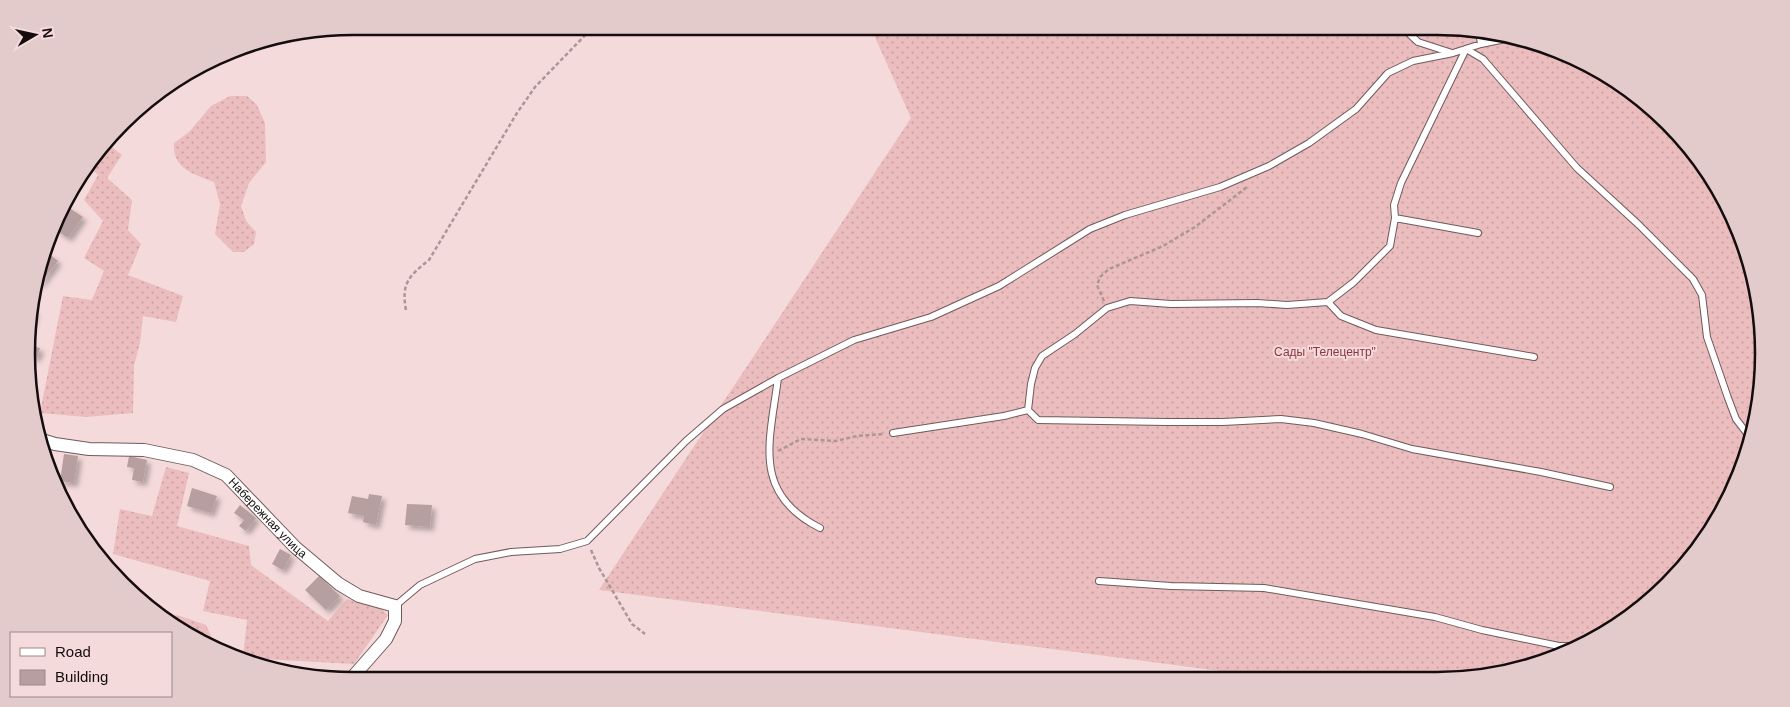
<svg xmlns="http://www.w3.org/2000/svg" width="1790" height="707" viewBox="0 0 1790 707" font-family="Helvetica,sans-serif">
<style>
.grass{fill:url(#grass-dots)}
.building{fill:#b79e9f;filter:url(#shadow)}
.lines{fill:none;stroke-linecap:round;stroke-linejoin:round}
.lane-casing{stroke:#705a5b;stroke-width:8}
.street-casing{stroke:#705a5b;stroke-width:14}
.path{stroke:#ab9697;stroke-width:2.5;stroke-dasharray:4 2.5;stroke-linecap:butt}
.lane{stroke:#fff;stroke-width:6}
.street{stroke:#fff;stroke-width:12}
.labels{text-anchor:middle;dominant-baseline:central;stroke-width:4;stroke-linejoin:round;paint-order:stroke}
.park-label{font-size:12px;fill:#8a3741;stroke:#f5dadb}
.street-label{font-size:12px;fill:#150c0d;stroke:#f5dadb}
.rim{fill:none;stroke:#150c0d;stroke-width:2.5}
</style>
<defs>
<pattern id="grass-dots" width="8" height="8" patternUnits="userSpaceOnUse" patternTransform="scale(1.25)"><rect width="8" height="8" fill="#ebbdbe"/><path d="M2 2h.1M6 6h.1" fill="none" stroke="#c9a1a2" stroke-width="1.8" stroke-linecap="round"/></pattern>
<filter id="shadow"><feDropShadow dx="4" dy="4" stdDeviation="2.5" flood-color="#0004"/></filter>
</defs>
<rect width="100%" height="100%" fill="#f5dadb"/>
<path class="grass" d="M870,26h566l85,11 60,23 55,34 47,44 37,52 26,59 15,62 2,64 -10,63 -44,97 -57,64 -71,48 -101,31h-206l-675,-88 312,-472z
M230,96h17l10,9 8,18 1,39 -17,21 -8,23 5,15 10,11 -2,12 -10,8h-11l-18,-18 5,-30 -6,-22c-20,-8 -42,-13 -40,-39l15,-11 22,-26z
M108,144l14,11 -15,23 25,22 -4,30 13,14 -13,31 55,21 -7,26 -33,-6 -3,27 -6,23 -1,47 -47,4 -46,-4 23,-117 29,4 12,-29 -20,-13 19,-37 -19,-21 14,-25 -9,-8z
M166,467l23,6 -12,53 72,20 2,19 77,56 19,-22 33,9 8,7 -34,49 -108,-6 -3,-1 4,-37 -44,-9 7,-30 -97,-27 7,-45 32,7z
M177,615l29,10 7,15 -1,2 -48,-24z"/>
<path class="building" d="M68,207l15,10 -15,21 -12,-8 5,-12z
M48,253l10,8 -18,23 -2,-1z
M29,309l6,2 -5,19z
M30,345l10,3 -3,10 -6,-2z
M64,454l14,2 -4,27 -14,-2z
M129,456l18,4 -4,22 -11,-2 2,-12 -7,-1z
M192,488l25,8 -6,17 -24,-7z
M369,494l13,2 -6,29 -13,-3 1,-6 -16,-3 4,-17 16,3z
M407,504l25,1 -2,22 -25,-2z
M240,505l16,13 -10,13 -7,-5 5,-6 -10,-7z
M280,549l11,6 -8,15 -11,-6z
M319,576l21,20 -14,14 -21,-20z"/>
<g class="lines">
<defs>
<path id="lane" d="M1401,26l17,16 34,11
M1479,32l2,12
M1395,218l83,15
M1328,302l13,14 35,14 158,27
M778,378c-8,63 -27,115 42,150
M893,433l111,-17 24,-6
M1610,487l-69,-15 -129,-23 -50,-15 -48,-11 -33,-4 -58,3h-57l-128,-2 -10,-10 3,-26 4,-16 7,-12 33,-22 32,-26 23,-7 41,3 86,-1 30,2 41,-3 26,-20 36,-36 5,-28 -1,-13 7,-22 65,-134 17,10 94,109 62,57 54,54 9,16 5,42 21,61 8,21 13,17 4,2
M1099,581l72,5 93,2 171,29 47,13 77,16h24
M395,606l25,-21 55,-26 36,-7 49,-3 27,-8 99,-100 37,-32 55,-31 76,-38 77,-23 68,-31 91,-57 35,-14 95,-28 49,-21 40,-23 47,-34 32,-36 25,-12 40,-8 28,-9 34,-7"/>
<g id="street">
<path id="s1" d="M42,440l13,4 34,5 55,1 49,10 33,15 69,72 44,37 20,12 36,10v15l-9,18 -36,41"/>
</g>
</defs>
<use href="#lane" class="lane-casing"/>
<use href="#street" class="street-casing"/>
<path class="path" d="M1104,301l-7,-16 3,-8 9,-8 54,-23 32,-19 52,-40
M406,310c-5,-27 3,-34 23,-50l88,-147 18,-26 59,-61
M778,451l23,-12 35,2 21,-5 27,-2
M591,550l8,18 33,56 13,10"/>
<use href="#lane" class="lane"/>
<use href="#street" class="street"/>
</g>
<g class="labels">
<g class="park-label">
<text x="1325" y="352">Сады "Телецентр"</text>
</g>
<g class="street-label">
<text stroke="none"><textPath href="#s1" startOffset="249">Набережная улица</textPath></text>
</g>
</g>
<path d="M0 0H1790V707H0ZM353 35H1437A318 318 0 0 1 1755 353V354A318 318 0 0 1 1437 672H353A318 318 0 0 1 35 354V353A318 318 0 0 1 353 35Z" fill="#e3cacb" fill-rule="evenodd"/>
<path class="rim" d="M353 35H1437A318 318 0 0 1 1755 353V354A318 318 0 0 1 1437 672H353A318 318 0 0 1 35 354V353A318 318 0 0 1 353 35Z"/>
<rect x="10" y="632" width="162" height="65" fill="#f5dadb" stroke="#9b8889"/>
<rect x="20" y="648" width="25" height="8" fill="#ffffff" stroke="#9b8889"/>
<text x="55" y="657" font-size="15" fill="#150c0d">Road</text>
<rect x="20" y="670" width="25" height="15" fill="#b79e9f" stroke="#9b8889"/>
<text x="55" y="682" font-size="15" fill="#150c0d">Building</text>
<g transform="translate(35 35) rotate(81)" stroke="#f5dadb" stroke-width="4" paint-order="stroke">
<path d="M0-4L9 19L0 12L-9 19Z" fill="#150c0d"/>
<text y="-8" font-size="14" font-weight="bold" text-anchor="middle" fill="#150c0d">N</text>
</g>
</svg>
